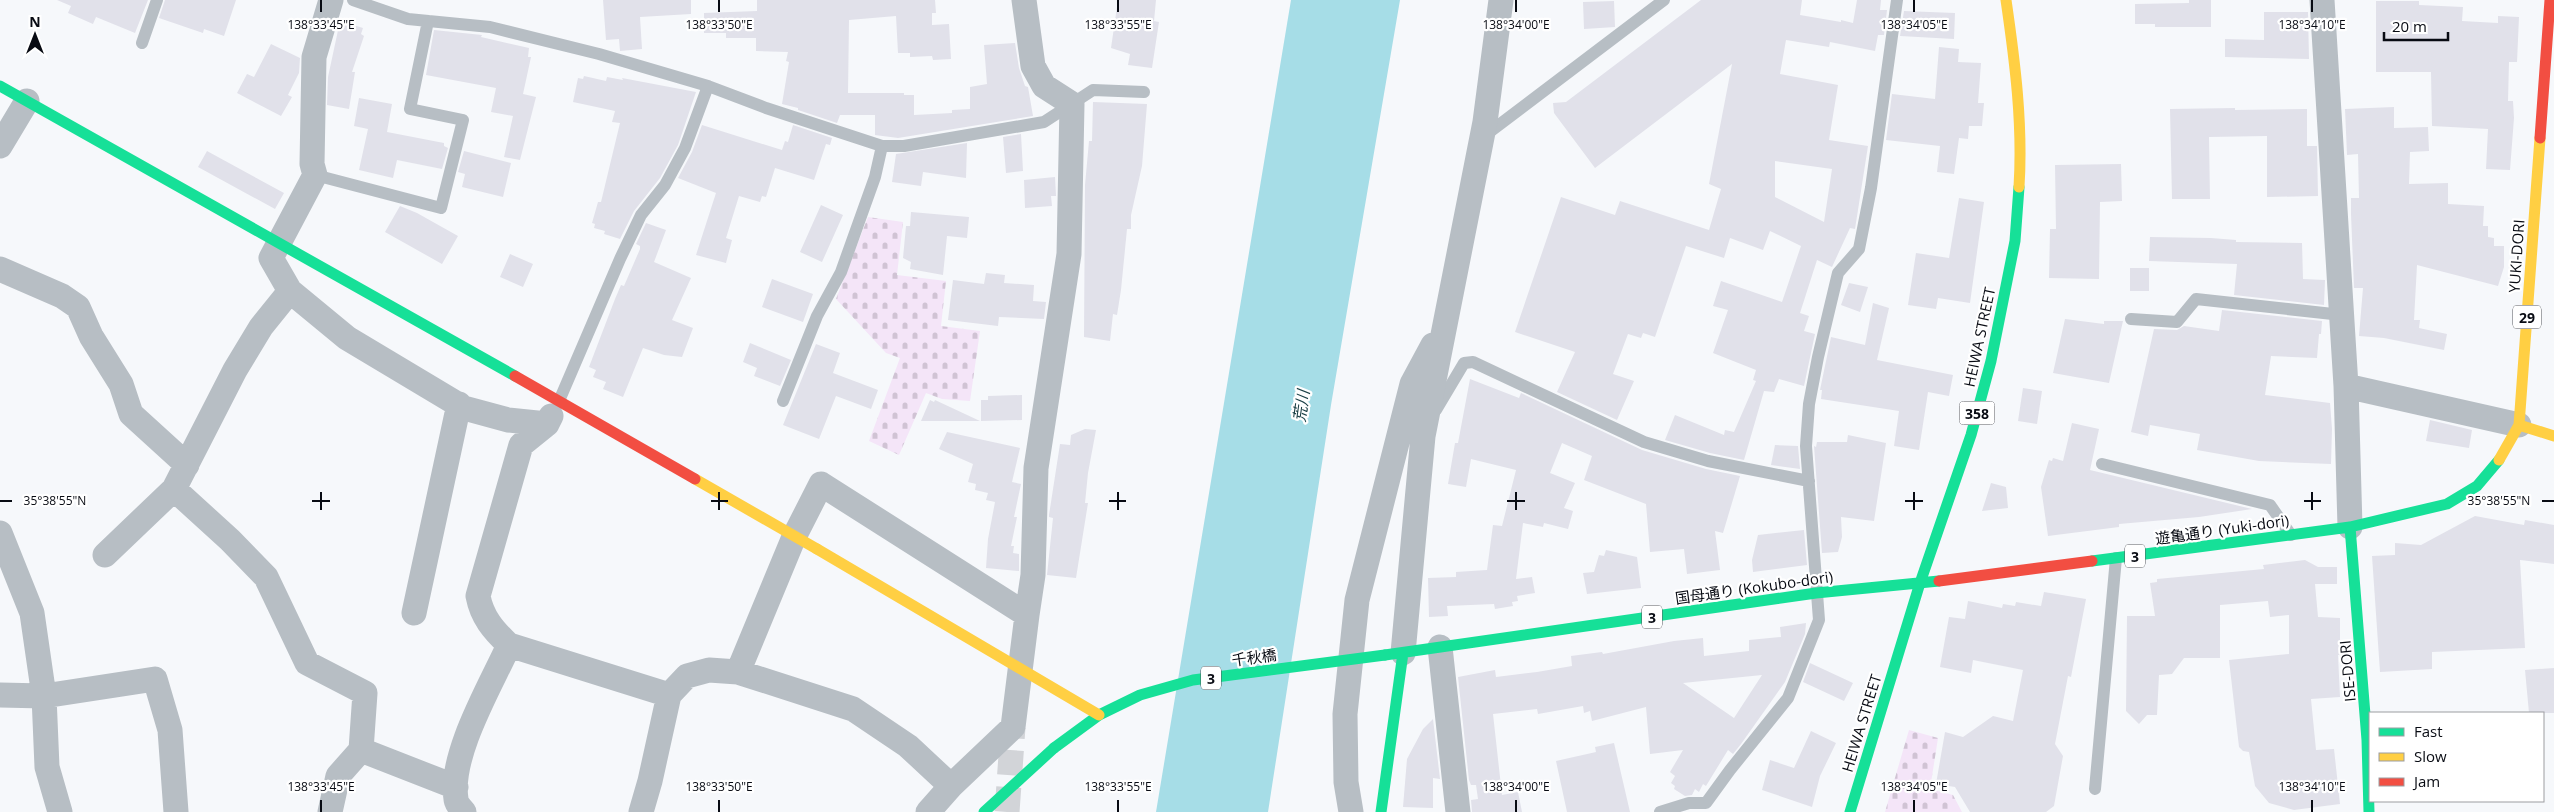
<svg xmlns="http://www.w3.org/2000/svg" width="2554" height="812" viewBox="0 0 2554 812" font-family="'Open Sans','Noto Sans JP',sans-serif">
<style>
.cemetery{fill:url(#cemetery-stones)}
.water{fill:#a6dde7}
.building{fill:#e1e1ea;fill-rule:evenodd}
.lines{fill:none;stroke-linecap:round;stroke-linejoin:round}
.street-tunnel{stroke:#d2d4d8;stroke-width:25;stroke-dasharray:25 12;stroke-linecap:butt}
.lane{stroke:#b7bec4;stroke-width:12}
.street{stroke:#b7bec4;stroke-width:25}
.fast{stroke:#16e098;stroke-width:11}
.slow{stroke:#ffcf43;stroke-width:11}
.jam{stroke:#f24e42;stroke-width:11}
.fast-bridge{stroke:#16e098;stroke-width:11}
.slow-bridge{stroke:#ffcf43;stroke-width:11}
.ticks{fill:none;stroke:#080b13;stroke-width:2}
.labels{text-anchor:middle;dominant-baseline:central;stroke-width:4.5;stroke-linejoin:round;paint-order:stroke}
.shield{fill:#fff;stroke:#52545a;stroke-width:1}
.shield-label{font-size:14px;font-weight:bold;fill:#080b13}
.street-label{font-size:15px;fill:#080b13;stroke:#fff}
.water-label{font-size:16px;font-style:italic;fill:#1b4046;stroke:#fff}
.ticks-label{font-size:12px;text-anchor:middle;fill:#080b13;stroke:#fff;stroke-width:4.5;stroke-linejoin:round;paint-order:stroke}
</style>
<defs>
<pattern id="cemetery-stones" width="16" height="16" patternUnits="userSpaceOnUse" patternTransform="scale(1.25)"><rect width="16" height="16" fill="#f4e5f8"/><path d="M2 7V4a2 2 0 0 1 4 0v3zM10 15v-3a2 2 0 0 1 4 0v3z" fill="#d0c3d4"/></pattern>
</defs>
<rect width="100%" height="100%" fill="#f6f8fb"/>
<path class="cemetery" d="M868,217l35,5 -6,53 49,6 -5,45 39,5 -10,70 -28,-2 -16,-6 -27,62 -30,-14 31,-83 -14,-5 -50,-54z
M1909,730l29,8 -8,51 23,6 9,17h-77z"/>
<path class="water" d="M1291,0h109l-69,405 -63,407h-112z"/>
<path class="building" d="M57,0h91l-13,33 -39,-16 -3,7 -25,-11 3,-7z
M165,0h71l-12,36 -20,-7 -1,4 -44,-15z
M603,0h88v14l-51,3 2,32 -22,2 -1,-12 -13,1z
M757,0h178l1,13h-4v12l17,-1 2,35 -18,1 -1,-4 -22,1v-4h-12l-2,-37 -47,4 -1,73h56v2h10v20l38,-2v-3l18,-1v-22l17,-3 -3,-39 31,-2 4,25 6,18 3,1 5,29 -135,22 -23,-3v-20h-35l-3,8 -39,-13v-2l-16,-4 7,-42 -3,-1 2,-9 -32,-1v-13h-30v-5h-22v-20l53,-2z
M1118,0h38l-2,21 5,1 -7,46 -24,-3 2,-11 -19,-6z
M1701,0h101l-2,15 41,7v-2l12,3 4,-23h24l-1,10h7l-3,25h-6l-3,16 -45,-9 -1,5 -43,-7 -6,34 58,11 -9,55 39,6 -13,83 -5,-1 -18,39 -15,-7 -17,53 9,3 -5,15 11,3 -11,52 -25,-7 -5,13 -10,-1 -20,69 -34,-7 -45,-13 10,-25 49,20 1,-5 9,2 22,-51 -3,-1 3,-10 -43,-17 15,-43 -15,-4 8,-25 61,21 19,-56 -31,-15 -7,19 -33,-12 -6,20 -38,-12 -31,91 -12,-4 -2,5 -13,-4 -15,40 21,7 -17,39 -60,-28 18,-40 -60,-20 46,-135 54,18 5,-14 89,29 12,-41 -12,-5 23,-120 -137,104 -41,-55 -1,-10 13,-1zM1775,161l57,8 -8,53 -49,-25z
M2189,0h22v27h-56v-3h-20v-20l54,-1z
M1614,1l1,26 -31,2 -1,-27z
M2376,1h43v4l44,2 -1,14 36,2v-7l21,1 -2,45h-8l-1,39h5l1,17 -4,52 -24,-1 2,-40 -56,-3 -1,-54h-55z
M1904,11l51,2 -1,26 -54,-3z
M2264,12h44l1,47 -84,-2v-18l39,1z
M340,21l23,7 -2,6 3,2 -12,36h3l-6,37 -22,-4 1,-28z
M434,30l48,5 -1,2 48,11 -1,9h3l-8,37 13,3 -16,63 -16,-3 9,-41 -22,-4 5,-24 -70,-13z
M271,44l29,14 -1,15 -11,22 4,2 -11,19 -44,-23 10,-19 7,3z
M1939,47l20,2 -1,13 23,1 -3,40h6l-2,23h-13l-1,13 -9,-1 -5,36 -17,-2 3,-26 -54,-6 6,-46 43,5z
M584,76l22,5 1,-4 16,3 -1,-2 74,14 -18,53 -18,33 -26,33 -14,28 -16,-5 1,-3 -11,-3 1,-4 -3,-1 6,-21h3l19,-79 -8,-1 3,-11 -42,-9 5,-24 5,1z
M359,98l33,6 -5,28 57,11v3l4,2 -6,21 -45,-9 -4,18 -34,-8 9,-41 -14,-3z
M1093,102l54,2 -5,62 -11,49v14h-4l-6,61 -4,25 -4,-1 -3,27 -26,-4 1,-152 4,-44h3z
M2394,107v21l34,-1 1,24 -19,1 -1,32 39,-1v21l36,2 -1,20h5v11l6,1v8h10v21l-6,19 -81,-21 -3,55h6l-1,8 28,6 -3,16 -60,-12 -25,-2 4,-48h-9l-3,-74v-16h8l-1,-44 -11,1 -2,-46z
M2235,108v2l72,-1v37h10l1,50 -51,1v-61l-58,1 1,62h-38l-2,-90z
M702,125l80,25 3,-9 3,1 5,-17 39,13 -2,7 -4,-1 -12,36 -39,-12 -9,29 -4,-1 -2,6 -21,-6 -13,42 6,2 -6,23 -30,-8 20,-62 -38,-15 14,-26z
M1021,134l2,37 -17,2 -3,-36z
M967,143l-1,35 -43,-6 -2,14 -29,-4 4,-28z
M207,151l77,42 -9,16 -77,-42z
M464,151l47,12 -8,34 -41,-10 3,-13 -7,-2z
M2121,164l1,37 -22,1 -1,77 -50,-1 1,-49h6l-1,-64z
M1055,177l1,19h-5l1,10 -27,2 -1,-28z
M1959,198l25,4 -14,101 -32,-5 -2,11 -28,-4 8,-52 33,5z
M821,205l22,10 -21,47 -22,-10z
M400,206l17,7 41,23 -16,28 -57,-32z
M911,212l58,5 -2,21 -20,-2 -4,39 -33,-6 1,-7 -8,-4 3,-32h4z
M646,223l20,7 -12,32 37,16 -19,42 21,8 -11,29 -18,-2 -21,-7 -20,49 -20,-8 3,-7 -13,-5 3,-7 -7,-3 26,-68 6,-14 3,1 16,-37v-3l-4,-2z
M2150,237l61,1 25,2v2l66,1 1,36 22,1 -1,25 -90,-10 3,-31 -88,-3z
M510,254l23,10 -10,23 -23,-10z
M2130,268h19v23h-19z
M986,273l19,2 -1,8 30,2 -1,16 13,1 -2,17 -45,-2 -1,9 -50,-6 5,-40 31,4z
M772,279l41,15 -10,28 -41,-15z
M1849,283l19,4 -8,25 -19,-7z
M1873,303l16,5 -12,52 76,15 -4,21 -21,-4 -9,58 -25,-4 5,-35 -78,-12 1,-9h-2l11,-53 34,8z
M2222,310l100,11 -1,13h-2l-2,24 -46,-2 -6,39 65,8 2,26 -1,35 -72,-3 -62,-11 3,-16 -50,-9 -2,11 -17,-4 23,-103 23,1 7,-4 35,5z
M2065,319l39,5v-3h19l-14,62 -56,-10z
M750,343l41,17 -11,26 -26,-10 3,-8 -14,-6z
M816,344l24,9 -7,20 45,17 -7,19 -35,-13 -17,43 -36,-14z
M1470,379l49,19 2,-5 121,57 64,19 34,7 -17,57 -8,-2 5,39 -33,4 -3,-25 -34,3 -4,-48 -62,-24 8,-24 -30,-13 -12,30 25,10 -11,25 9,3 -5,18 -24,-6 -1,4 -20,-4 -7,56 16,-2 3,16 -18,3 1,5 -6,1 1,4 -18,3 -1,-5 -47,2 1,10 -19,1 -1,-39 28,-1v-5l31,-2 6,-45 9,1 14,-56 -45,-11 -5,28 -18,-3 7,-41h3z
M2023,388l19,3 -5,33 -19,-3z
M1022,395v25l-41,1v-21h7v-4z
M930,400l4,2 1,-2 45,21h-59z
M2430,420l42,10 -3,18 -43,-7z
M2072,423l27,6 -9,41 162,39 -53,8 -80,7v3l-71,9 -7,-49 8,-27 3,1 1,-3 10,3z
M1085,429l11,1 -8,43 -3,30h3l-12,75 -29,-3 6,-57 -4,-1v-2l11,-71 10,1 1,-10z
M947,432l73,16 -8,34 9,2 -7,33h3l-6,29h3l-1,7 6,1v17l-33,-3 2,-29 7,-37 -9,-2 2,-7 -13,-3 1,-6 -8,-2 5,-18 -34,-15z
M1848,435l38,8 -12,78 -33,-4 1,20 -4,15 -16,1 -8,-107 2,1 1,-5h30z
M1775,445l23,1 2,23 -29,-4z
M1991,483l15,4 2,21 -26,3z
M2475,516l49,9 1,-5 29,5v39l-34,-4 5,88 -93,4v17l-52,3 -8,-116 23,-1v-12l26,2z
M1804,530l3,35 -54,7 -1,-12 6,-25z
M1606,550l31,7 4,31 -54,6 -4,-21 11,-1 5,-17 5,1z
M2305,560l13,7h19v17h-22l3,33 22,1v37h-2l2,42 -29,2 5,51 18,-1 6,55 -46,6 -25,-7 -14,-17 -6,-34 -6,-1 -4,-4 -10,-87 60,-6v-39l-19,2 -2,-16 -48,4v53h-36l-12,16 -13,1 -2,40h-10l-8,9 -13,-13 1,-95h28l-5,-33 7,-1v-3l107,-10 -1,-4z
M2044,592l42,7 -15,78 -3,-1 -13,68 8,12 -9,50 -8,6h-76l-15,-25 -19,-3 9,-52 18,5 30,-21 20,5 10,-51 -50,-10 -2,13 -31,-6 9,-50 16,2 3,-18 34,7 1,-4 12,2 1,-4 25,4z
M1806,623l-1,11 -20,48 -44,62 -8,10 -5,-4 -22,36 -3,-2 -4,8 -4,-3 -3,6 -7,1 -11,-7 1,-3 -4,-3 4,-7 -5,-4 13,-22 -33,4 -4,-47 -54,14 -2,-10 -6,2 -1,-7 -45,8 -1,-5 -44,5 9,81 16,-3 4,20h-50l-1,-12 7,-1 -2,-14h-5l-2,-5 -11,-103 37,-7 1,7 41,-5 35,-6 -1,-10 31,-4 1,2 71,-13 29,-3 1,18 45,-5v-11l32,-3 -1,-10zM1762,675l-28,43 -51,-35z
M1810,663l43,20 -9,18 -41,-19z
M2554,668v45h-25l-4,-43z
M1433,719l7,60 -7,-1v30l-30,-1 4,-48 16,-30z
M1811,731l25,12 -16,33 -8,31 -50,-17 8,-30 24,8z
M1614,743l16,69h-63l-11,-51 40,-9 -1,-5z"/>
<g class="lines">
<path class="street-tunnel" d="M1007,812l6,-85"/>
<path class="lane" d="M353,0l55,19 82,8 109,27 109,32 58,22 116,38h22l140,-24 49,-32 51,2
M142,43l15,-43
M1483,137l181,-137
M315,175l126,33 22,-88 -53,-11 18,-88
M2131,319l46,3 19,-23 146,16
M559,401l61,-142 21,-44 24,-30 20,-37 23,-62
M783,401l34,-85 24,-44 34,-95 7,-31
M1436,410l28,-47 9,-1 171,80 64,19 101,20
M2102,464l168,41 21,30
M2095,789l21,-231
M1660,812l29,-9h17l24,-33 58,-72 31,-78 -13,-174 3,-42 9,-47 20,-84 21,-24 12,-61 26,-188"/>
<path class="street" d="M331,0l-17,57 -2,107 3,11 -44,83 19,33 57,47 117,70 44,12 39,4
M2322,0l24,386 4,141
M0,146l27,-45
M0,269l62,27 16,11 13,29 30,48 10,30 56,51
M2346,386l173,39
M551,416l-4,8 -26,21 -43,151c4,21 15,34 31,49l160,50
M174,489l56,51 36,37 41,86 58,30 -4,57 95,37
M0,533l32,80 12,83 3,71 13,45
M105,555l69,-66 61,-119 26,-43 29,-36
M414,613l45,-209
M1440,647l18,165
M1403,653l20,-217 62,-314 16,-122
M738,672l56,-135 27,-53 206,131 6,-40 3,-107 33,-214 3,-150 -28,-18 -11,-20 -9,-66
M0,695l44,1 111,-17 15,51 6,82
M330,812l8,-36 23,-26
M464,812c-3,-4 -8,-8 -8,-13 -7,-44 35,-114 53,-154
M641,812l9,-31 19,-86 18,-19 22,-6 29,2 115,37 55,37 43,40
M928,812l23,-26 62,-59 14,-112
M1351,812l-5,-30 -1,-68 12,-114 55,-216 21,-39"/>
<path class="fast" d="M0,86l515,290
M2350,527l17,213 2,72
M2092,561l258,-34 97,-23 30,-18 22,-26
M1385,655l431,-62 123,-12
M984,812l70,-64
M1381,812l22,-159
M1850,812l70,-229 51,-148 20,-74 24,-120 4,-54"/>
<path class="slow" d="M2006,0c9,62 17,124 13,187
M2519,425l35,11
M2499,460l20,-35 21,-287
M695,479l122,70"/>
<path class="jam" d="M2540,138l10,-138
M515,376l180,103
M1939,581l153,-20"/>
<path class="fast-bridge" d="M1054,748l45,-33 41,-20 53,-15 192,-25"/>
<path class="slow-bridge" d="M817,549l282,166"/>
</g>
<path class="ticks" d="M321,0v12M719,0v12M1118,0v12M1516,0v12M1914,0v12M2312,0v12M321,492v18M719,492v18M1118,492v18M1516,492v18M1914,492v18M2312,492v18M0,501h12M312,501h18M711,501h17M1109,501h17M1507,501h18M1905,501h18M2304,501h17M2542,501h12M321,800v12M719,800v12M1118,800v12M1516,800v12M1914,800v12M2312,800v12"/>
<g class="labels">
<g class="shield">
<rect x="2513" y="305.5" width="28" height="23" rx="4"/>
<rect x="1959.5" y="401.5" width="35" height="23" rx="4"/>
<rect x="2125" y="544.5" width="20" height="23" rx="4"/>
<rect x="1642" y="605.5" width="20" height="23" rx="4"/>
<rect x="1201" y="666.5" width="20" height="23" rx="4"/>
</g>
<g class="shield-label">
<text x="2527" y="317">29</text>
<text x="1977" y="413">358</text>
<text x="2135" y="556">3</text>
<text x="1652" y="617">3</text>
<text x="1211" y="678">3</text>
</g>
<g class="street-label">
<text transform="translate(2516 256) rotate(-86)">YUKI-DORI</text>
<text transform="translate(1979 337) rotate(-78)">HEIWA STREET</text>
<text transform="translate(2222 529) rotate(-8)">遊亀通り (Yuki-dori)</text>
<text transform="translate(1754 587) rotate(-8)">国母通り (Kokubo-dori)</text>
<text transform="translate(1254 657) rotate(-8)">千秋橋</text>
<text transform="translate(2347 671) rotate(-95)">ISE-DORI</text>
<text transform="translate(1861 723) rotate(-73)">HEIWA STREET</text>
</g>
<g class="water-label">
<text transform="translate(1301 406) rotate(-82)">荒川</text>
</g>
</g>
<g class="ticks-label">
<text x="321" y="29">138°33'45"E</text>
<text x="719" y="29">138°33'50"E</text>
<text x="1118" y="29">138°33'55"E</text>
<text x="1516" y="29">138°34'00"E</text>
<text x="1914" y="29">138°34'05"E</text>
<text x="2312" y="29">138°34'10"E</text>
<text x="55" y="505">35°38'55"N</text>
<text x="2499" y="505">35°38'55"N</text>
<text x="321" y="791">138°33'45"E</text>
<text x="719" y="791">138°33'50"E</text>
<text x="1118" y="791">138°33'55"E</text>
<text x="1516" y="791">138°34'00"E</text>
<text x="1914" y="791">138°34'05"E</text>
<text x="2312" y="791">138°34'10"E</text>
</g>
<rect x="2369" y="712" width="175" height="90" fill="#ffffff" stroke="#9c9da1"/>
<rect x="2379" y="728" width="25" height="8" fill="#16e098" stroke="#9c9da1"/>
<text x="2414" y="737" font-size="15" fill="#080b13">Fast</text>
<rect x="2379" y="753" width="25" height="8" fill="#ffcf43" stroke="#9c9da1"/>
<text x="2414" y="762" font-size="15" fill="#080b13">Slow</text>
<rect x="2379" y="778" width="25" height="8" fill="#f24e42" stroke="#9c9da1"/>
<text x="2414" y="787" font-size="15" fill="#080b13">Jam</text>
<g transform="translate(35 35)" stroke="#ffffff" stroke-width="4" paint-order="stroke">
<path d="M0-4L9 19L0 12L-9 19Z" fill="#080b13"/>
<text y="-8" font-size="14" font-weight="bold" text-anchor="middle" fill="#080b13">N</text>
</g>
<path d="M2384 32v8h64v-8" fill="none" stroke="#080b13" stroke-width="2.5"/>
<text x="2392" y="32" font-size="15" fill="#080b13" stroke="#ffffff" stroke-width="4" paint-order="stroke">20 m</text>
</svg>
